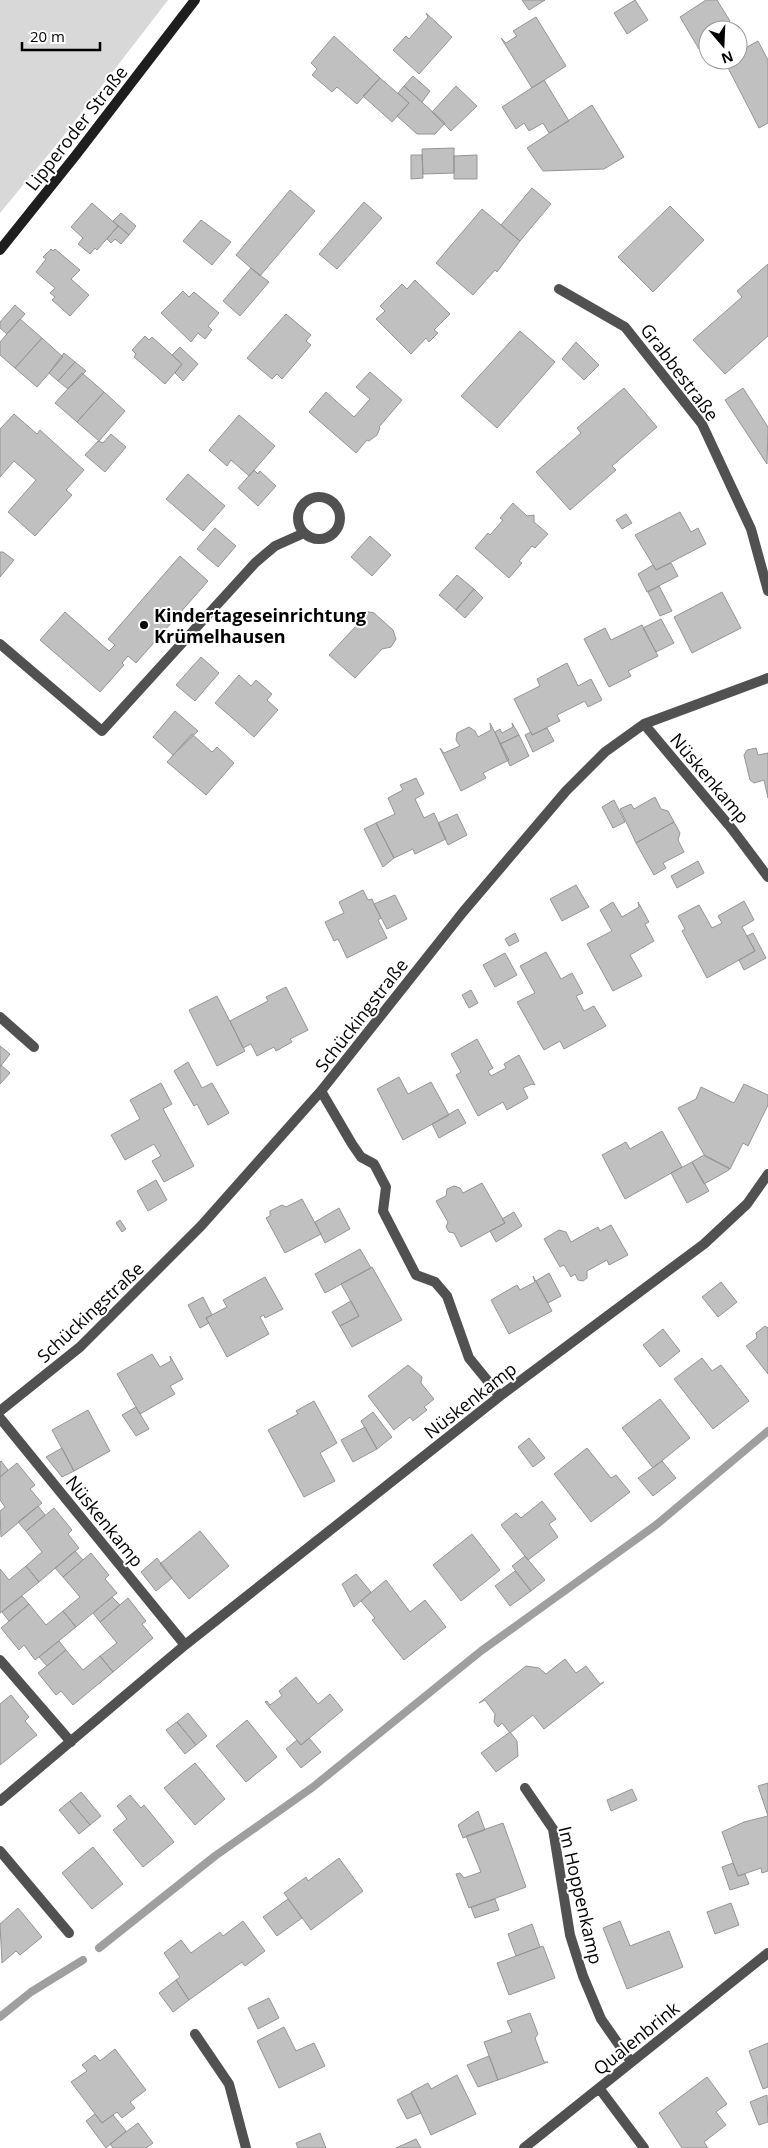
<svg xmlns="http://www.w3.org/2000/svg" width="768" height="2148" viewBox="0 0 768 2148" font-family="'Open Sans',sans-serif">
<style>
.green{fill:#d8d8d8}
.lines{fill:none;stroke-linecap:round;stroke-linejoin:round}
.stream{stroke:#9f9f9f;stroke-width:8}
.building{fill:#c0c0c0;stroke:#959595}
.street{stroke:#515151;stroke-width:10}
.secondary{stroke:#1e1e1e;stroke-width:10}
.poi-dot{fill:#000;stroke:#fff;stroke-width:2}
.labels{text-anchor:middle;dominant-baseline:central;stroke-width:4;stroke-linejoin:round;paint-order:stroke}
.street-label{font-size:18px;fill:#000;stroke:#fff}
.poi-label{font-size:18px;font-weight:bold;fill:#000;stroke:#fff;text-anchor:start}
</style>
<rect width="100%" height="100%" fill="#fff"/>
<path class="green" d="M0,0h168l-107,139 -61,74z"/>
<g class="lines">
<path class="stream" d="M99,1948l116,-92 98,-69 168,-136 175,-126 112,-94
M0,2017l31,-25 52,-32"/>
</g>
<path class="building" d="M522,0h23l-16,10z
M635,0l13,20 -21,14 -13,-21z
M706,0h11l13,21 -12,9h-10v14l-9,5 -19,-32z
M426,13l26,24 -33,37 -26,-24 13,-14 3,3 19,-22z
M536,17l30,49 -34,22 -31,-50 5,5 11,-7 -4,-5z
M334,36l46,42 -23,26 -20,-17 -5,5 -20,-17 5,-6 -6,-6z
M758,41l10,19v63l-9,5 -35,-68h14v-8z
M413,76l17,15 -8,11 -18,-16z
M380,78l29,25 -17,19 -29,-26z
M544,80l25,41 -20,12 -6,-10 -14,8 -5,-8 -8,6 -14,-22z
M404,86l41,37 -10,11h-18l-20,-18 12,-13 -11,-10z
M456,86l21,20 -26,25 -19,-19z
M592,105l32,52 -20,12 -61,2 -16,-23z
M454,148v25l-31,1 -1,-25z
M411,155h11l1,23 -12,1z
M477,155v24h-23v-23z
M532,188l19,16 -31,37 -19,-16z
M290,190l25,21 -55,65 -24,-21z
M364,202l18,16 -45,51 -18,-15z
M92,203l26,23 -21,24 -2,-2 -5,6 -12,-10 5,-6 -12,-11z
M670,206l34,34 -51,52 -35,-35z
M482,209l38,32 -23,31 -2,-2 -22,25 -37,-32z
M121,213l15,13 -7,9 -16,-14z
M201,220l30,22 -19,23 -29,-24z
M118,226l11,9 -8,9 -6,-5 -4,4 -4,-4z
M51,249l2,2 2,-2 25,21 -9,9 18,16 -19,21 -18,-16 3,-3 -5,-4 5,-5 -19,-16 10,-13 -3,-2z
M768,264v72l-43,38 -32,-34 49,-43 -5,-6z
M251,268l18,14 -29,34 -17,-15z
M415,280l35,34 -16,16 4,3 -9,9 -3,-4 -15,16 -35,-35 9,-8 -5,-5 22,-22 5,5z
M183,291l6,6 5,-5 25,21 -11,13 4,4 -7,9 -7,-6 -7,9 -30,-29z
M15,305l10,9 -18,20 -7,-6v-6z
M286,314l25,21 -5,6 5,4 -29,34 -5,-5 -5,5 -25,-21z
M20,319l22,19 -27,30 -15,-13v-13z
M520,331l35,31 -58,66 -36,-32z
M145,336l4,4 3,-3 30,27 -17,20 -31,-27 2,-3 -4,-4z
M42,338l21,19 -26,30 -22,-19z
M576,342l23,23 -15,15 -22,-21z
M180,347l18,17 -15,17 -8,-8 7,-9 -10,-9z
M64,353l11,9 -17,19 -9,-8z
M75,362l11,9 -18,18 -10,-8z
M370,372l32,28 -23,27 1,1 -3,7 -8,6 -2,-1 -11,13 -47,-41 17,-20 28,25 16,-18 -14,-12z
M82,373l22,19 -27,30 -22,-19z
M624,388l33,39 -45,39 4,4 -46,40 -34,-38 45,-39 -4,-5z
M743,388l25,39 -1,37 -42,-64z
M104,392l21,19 -26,30 -22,-19z
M14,414l23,20 3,-4 44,40 -18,20 6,5 -37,41 -27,-24 28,-32 -22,-19 -14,16v-48z
M239,415l36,31 -26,30 -18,-16 -4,6 -18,-16z
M111,434l15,13 -21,25 -20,-17 13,-14 5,2z
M254,470l4,4 2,-3 16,15 -18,20 -20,-18z
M188,474l37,32 -22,25 -37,-32z
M513,503l14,13 7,-1v7l14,12 -13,14 -3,-2 -13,15 3,2 -13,15 -34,-30 13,-15 2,2 13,-15 -3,-2z
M680,512l11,20 7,-4 8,16 -50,26 -21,-35z
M626,514l6,9 -10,6 -6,-9z
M215,528l21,18 -18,21 -21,-18z
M370,536l21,19 -19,21 -21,-19z
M0,552h3l11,8 -14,17z
M180,556l28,25 -72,82 -8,-7 -6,7 2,2 -24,27 -60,-52 25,-28 44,39 6,-6 -7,-6z
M671,563l7,13 -31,16 -9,-18 15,-9 3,5z
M457,575l17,14 -18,21 -17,-15z
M659,586l13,25 -12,5 -12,-24z
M474,589l9,9 -18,20 -9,-8z
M722,592l19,36 -49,25 -18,-36z
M365,611l9,2 19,17 3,9 -5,8 -9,2 -27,29 -26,-23 27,-29 2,-10z
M661,619l13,24 -18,9 -13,-24z
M642,625l16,31 -30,15 3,5 -22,11 -25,-48 21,-11 6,12z
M201,657l18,16 -24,28 -19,-16z
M567,663l11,23 13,-7 11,21 -14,7 -3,-6 -28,14 3,6 -28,14 -18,-36 26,-13 -3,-7z
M239,675l12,11 5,-6 16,14 -5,6 11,10 -24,27 -39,-34z
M175,711l23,20 -25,24 -20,-18z
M490,723l19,37 -26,13 3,5 -25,13 -21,-43 4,5 16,-7 -4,-6 1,-7 12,-6 6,4 3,6 13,-7z
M512,723l7,12 -19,9 -5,-12 5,-3 2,4 11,-6z
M547,728l7,13 -21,11 -8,-17 6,-3 1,3z
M192,734l20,18 5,-5 17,16 -28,32 -39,-33z
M519,735l10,21 -19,10 -10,-22z
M756,748l2,7 10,-2v45l-4,-18 -10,3 -4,-3 -6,-25 3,-5z
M416,778l8,16 -9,5 9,19 10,-5 12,26 -31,15 -2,-5 -19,9 -18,-35 19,-9 -7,-16 15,-8 -3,-5z
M655,797l6,12 7,2 6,11 -38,21 -16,-34 11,-5 3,5z
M614,800l11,22 -12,6 -11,-21z
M457,814l10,21 -19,10 -10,-22z
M674,822l6,11 -2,7 6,12 -21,11 3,5 -12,7 -18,-32z
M376,823l18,35 -11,9 -19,-38z
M698,861l6,12 -27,15 -6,-12z
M576,885l13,22 -27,14 -12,-22z
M363,890l5,10 4,-1 2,5 7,14 -3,2 9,18 -40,20 -9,-19 -4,2 -9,-19 19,-9 -5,-11z
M395,895l12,24 -20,10 -13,-25z
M744,901l10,19 -12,7 13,24 -48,27 -25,-47 3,-2 -7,-13 21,-11 13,23 10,-5 -4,-7z
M613,902l9,15 17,-10 -1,-5 11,20 -4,2 9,17 -24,14 12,21 -29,15 -26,-47 25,-13 -12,-21z
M515,933l4,8 -10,5 -4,-7z
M753,933l13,25 -22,12 -5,-10 16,-9 -8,-15z
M546,952l15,27 11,-6 11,20 -7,3 8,15 10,-5 12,20 -42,23 -4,-8 -16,9 -27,-48 18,-9 -15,-27z
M505,953l12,22 -22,12 -12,-22z
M286,987l22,43 -18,9 2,3 -16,9 -2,-4 -17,9 -6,-12 -8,4 -13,-27 38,-20 -2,-4z
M471,990l7,13 -9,5 -7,-13z
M217,996l28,55 -28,15 -28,-56z
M477,1039l16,29 -5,3 3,5 15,-8 -2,-4 15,-9 16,30 -3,-1 -9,4 5,10 -21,12 -4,-8 -25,14 -22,-41 5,-3 -10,-18z
M0,1046l10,8 -10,13z
M188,1062l14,26 10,-5 17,30 -21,12 -11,-21 -3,2 -20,-35z
M1,1065l9,8 -10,11v-17z
M399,1077l9,17 23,-12 18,33 -46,25 -26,-51z
M161,1083l11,21 -9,5 31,57 -30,16 -12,-21 9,-5 -7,-12 -29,16 -14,-25 29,-16 -10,-19z
M744,1084l24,11v10l-20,41 -5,-3 -13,26 -25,-13 -27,-48 18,-9 5,-12 33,16z
M458,1109l8,14 -27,15 -7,-14z
M662,1131l20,36 -57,32 -23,-44 24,-13 4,7z
M704,1155l25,13v2l-25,14 -12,-22z
M692,1162l17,29 -22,12 -16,-30z
M156,1180l11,20 -19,11 -11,-20z
M482,1183l23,40 -44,24 -7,-14 -5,-1 -3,-5 2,-5 -12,-21 10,-5 1,-7 7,-3 6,2 3,5z
M302,1199l19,35 -36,19 -19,-35 4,-2v-5l12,-6 4,2z
M339,1208l11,21 -25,14 -10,-21z
M514,1212l8,14 -26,16 -6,-11 15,-8 -3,-4z
M120,1220l6,9 -4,3 -6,-9z
M611,1225l17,30 -19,10 -2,-5 -20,11v7l-4,3 -5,-1 -3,-6 -4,3 -7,-12 -4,2 -16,-28 15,-9 7,2 5,10 27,-15 2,4z
M360,1249l11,19 -46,25 -10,-19z
M372,1267l30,53 -50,27 -12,-21 19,-10 -18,-32z
M549,1273l12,23 -13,7 -12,-22z
M533,1276l19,35 -43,23 -18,-34 26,-15 3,5 15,-8z
M265,1277l18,32 -18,9 -1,-3 -4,2 9,17 -42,23 -21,-39 21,-11 -4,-7z
M721,1282l16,20 -19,15 -16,-20z
M203,1297l9,18 -6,3 3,5 -9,5 -12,-23z
M351,1301l8,15 -19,10 -8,-14z
M765,1326l3,2v46l-22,-28 11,-8 -1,-5z
M663,1329l17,22 -20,16 -17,-22z
M152,1354l8,13 11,-6 -1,-5 13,23 -13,7 5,8 -35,20 -23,-40z
M702,1358l10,13 9,-6 28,36 -36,28 -39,-50z
M408,1365l14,12 -1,6 13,16 -10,8 3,3 -14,11 -3,-4 -16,13 -26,-34z
M660,1399l30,39 -37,30 -31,-40z
M314,1401l23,42 -17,10 15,28 -31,16 -36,-67 30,-16 -2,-3z
M136,1407l13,22 -13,7 -14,-21z
M88,1410l22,41 -36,20 -22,-41z
M373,1412l19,25 -15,12 -16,-28z
M365,1427l12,22 -24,13 -12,-22z
M529,1438l16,20 -12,9 -15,-20z
M62,1448l12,23 -12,6 -16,-20z
M587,1448l24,30 5,-3 14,17 -39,30 -37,-48z
M1,1461l7,9 -8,7v-15z
M662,1461l14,17 -23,18 -15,-18z
M17,1463l18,22 -5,4 12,14 -41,34 -1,-26 5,-4 -5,-7v-23z
M542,1501l14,18 -7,5 9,13 -30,23 -27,-35 15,-12 5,5z
M38,1506l7,9 -19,16 -8,-9z
M54,1508l18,22 -4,4 11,14 -40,34 -13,-16 16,-14 -16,-21z
M200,1531l29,35 -40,33 -29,-35z
M472,1534l28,36 -39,31 -28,-36z
M75,1551l8,9 -20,17 -8,-9z
M91,1553l18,22 -4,4 12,14 -41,34 -13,-16 17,-14 -17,-20z
M525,1556l20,24 -14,11 -19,-25z
M157,1558l15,20 -16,13 -15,-19z
M26,1566l13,16 -39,31v-44l9,11z
M515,1571l16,20 -21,15 -15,-20z
M356,1574l15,18 -17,15 -12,-23z
M386,1580l24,32 15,-12 21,27 -42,33 -32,-40 3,-2 -14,-17z
M22,1596l7,8 -20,17 -7,-9z
M112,1597l8,8 -20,17 -7,-9z
M128,1598l18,23 -4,3 11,14 -40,34 -13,-16 17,-13 -17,-21z
M29,1604l17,21 17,-14 13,16 -41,33 -11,-15 -5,5 -18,-22z
M59,1641l7,9 -19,16 -8,-9z
M66,1650l17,20 17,-14 13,16 -40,33 -12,-14 -5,4 -18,-22z
M565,1659l11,14 10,-7 14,18 4,-2 -60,47 -11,-14 -23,18 -8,-10 -4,4 -4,-5 1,-8 -10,-14 -6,3 47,-37 13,2 7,6z
M296,1677l22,27 12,-10 13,16 -42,35 -36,-43 2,-1 3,4 12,-9 -3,-5z
M11,1695l18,22 -4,4 12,14 -37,30v-61z
M188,1713l19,23 -11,9 -19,-23z
M247,1720l30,37 -31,25 -30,-36z
M177,1722l19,23 -11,9 -19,-24z
M510,1732l7,9 1,15 -22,16 -15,-19z
M309,1738l12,14 -20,16 -15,-19 11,-9 4,5z
M195,1763l30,36 -30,26 -31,-37z
M768,1783v88l-6,2 -1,-5 -23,8 -16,-44 22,-10 24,-6 -10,-30z
M632,1789l5,11 -26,11 -4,-11z
M81,1792l20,24 -11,9 -20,-24z
M130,1795l11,13 3,-3 30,37 -31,25 -30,-37 14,-11 -10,-13z
M70,1801l20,24 -11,9 -20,-24z
M478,1811l7,19 -22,8 -5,-13z
M503,1823l23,64 -57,21 -13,-34 4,-1 4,5 17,-6 -15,-36z
M93,1847l30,37 -31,25 -30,-36z
M339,1858l24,33 -52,39 -27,-37 22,-16 2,4z
M733,1863l5,13 7,-2 4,10 -19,6 -8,-23z
M288,1899l14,19 -25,18 -14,-19z
M495,1899l4,11 -24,8 -4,-11z
M731,1903l8,22 -24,9 -8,-22z
M18,1908l24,29 -22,18 -4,-4 -14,12 -2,-39z
M243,1921l22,30 -20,15 -3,-4 -53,38 -13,-20 4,-3 -16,-24 17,-13 10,13 29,-21 3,4z
M620,1921l10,25 39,-15 14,36 -56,22 -24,-61z
M532,1924l8,23 -24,9 -8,-22z
M543,1946l12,32 -46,17 -12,-32z
M176,1980l13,20 -16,12 -14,-19z
M269,1998l10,20 -21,11 -10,-21z
M530,2013l8,21 -3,4 9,24h4l-50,18 -14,-38 28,-10 -5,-11z
M284,2027l12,24 18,-8 11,23 -46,22 -22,-47z
M768,2043v44l-5,2 -14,-38z
M115,2049l31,41 -16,12 5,6 -13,10 -5,-6 -15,11 -31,-41 16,-11 -5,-6 13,-10 5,6z
M489,2056l9,24 -20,7 -11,-22z
M457,2075l19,39 -45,21 -20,-43 17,-9 3,6z
M707,2077l20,27 -11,8 10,13 -22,17 4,6h-26l-23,-35z
M411,2093l10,20 -14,6 -10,-19z
M767,2095l1,27 -9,3 -9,-23z
M95,2114l7,9 11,-8 13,16 -20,17 -20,-27z
M138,2123l15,20 -7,5h-33l-3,-4z
M320,2133l6,15h-28l-2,-5z
M416,2139l5,9h-25z"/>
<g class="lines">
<path class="street" d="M559,289l66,38 77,97 49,105 17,62
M298 518a21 21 0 1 1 42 0a21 21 0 1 1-42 0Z
M0,644l102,87 153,-168 20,-17 29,-13
M644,724l88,105 36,48
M0,1017l34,30
M321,1091l31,53 9,13 13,7 12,23 -3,24 33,64 19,7 12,14 22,62 31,38
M0,1411l80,-64 121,-121 120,-135 142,-179 103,-121 39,-39 39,-28 124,-46
M0,1418l185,227
M0,1660l71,82
M525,1788l28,41 17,106 13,41 18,43 30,43
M0,1801l185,-156 315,-249 204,-152 43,-40 21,-30
M0,1851l69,82
M195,2034l34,50 17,64
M599,2088l45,60
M524,2148l244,-195"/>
<path class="secondary" d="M0,250l76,-95 119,-155"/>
</g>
<circle class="poi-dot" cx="144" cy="625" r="5"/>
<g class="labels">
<g class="street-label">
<text transform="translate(76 128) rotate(-52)">Lipperoder Straße</text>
<text transform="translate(680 372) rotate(53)">Grabbestraße</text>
<text transform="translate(710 778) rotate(50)">Nüskenkamp</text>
<text transform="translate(361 1015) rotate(-52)">Schückingstraße</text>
<text transform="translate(90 1312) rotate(-43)">Schückingstraße</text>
<text transform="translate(470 1400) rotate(-38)">Nüskenkamp</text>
<text transform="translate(105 1521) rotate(51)">Nüskenkamp</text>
<text transform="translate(581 1895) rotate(77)">Im Hoppenkamp</text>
<text transform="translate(636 2038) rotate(-39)">Qualenbrink</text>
</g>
<g class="poi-label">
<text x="154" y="615">Kindertageseinrichtung<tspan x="154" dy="21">Krümelhausen</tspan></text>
</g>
</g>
<g transform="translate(723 45) rotate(161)"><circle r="24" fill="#ffffff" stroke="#999999"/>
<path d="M0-4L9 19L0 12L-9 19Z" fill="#000000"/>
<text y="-8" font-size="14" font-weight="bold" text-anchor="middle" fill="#000000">N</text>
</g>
<path d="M22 42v8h78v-8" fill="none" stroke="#000000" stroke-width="2.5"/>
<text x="30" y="42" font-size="15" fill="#000000" stroke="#ffffff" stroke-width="4" paint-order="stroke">20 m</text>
</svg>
